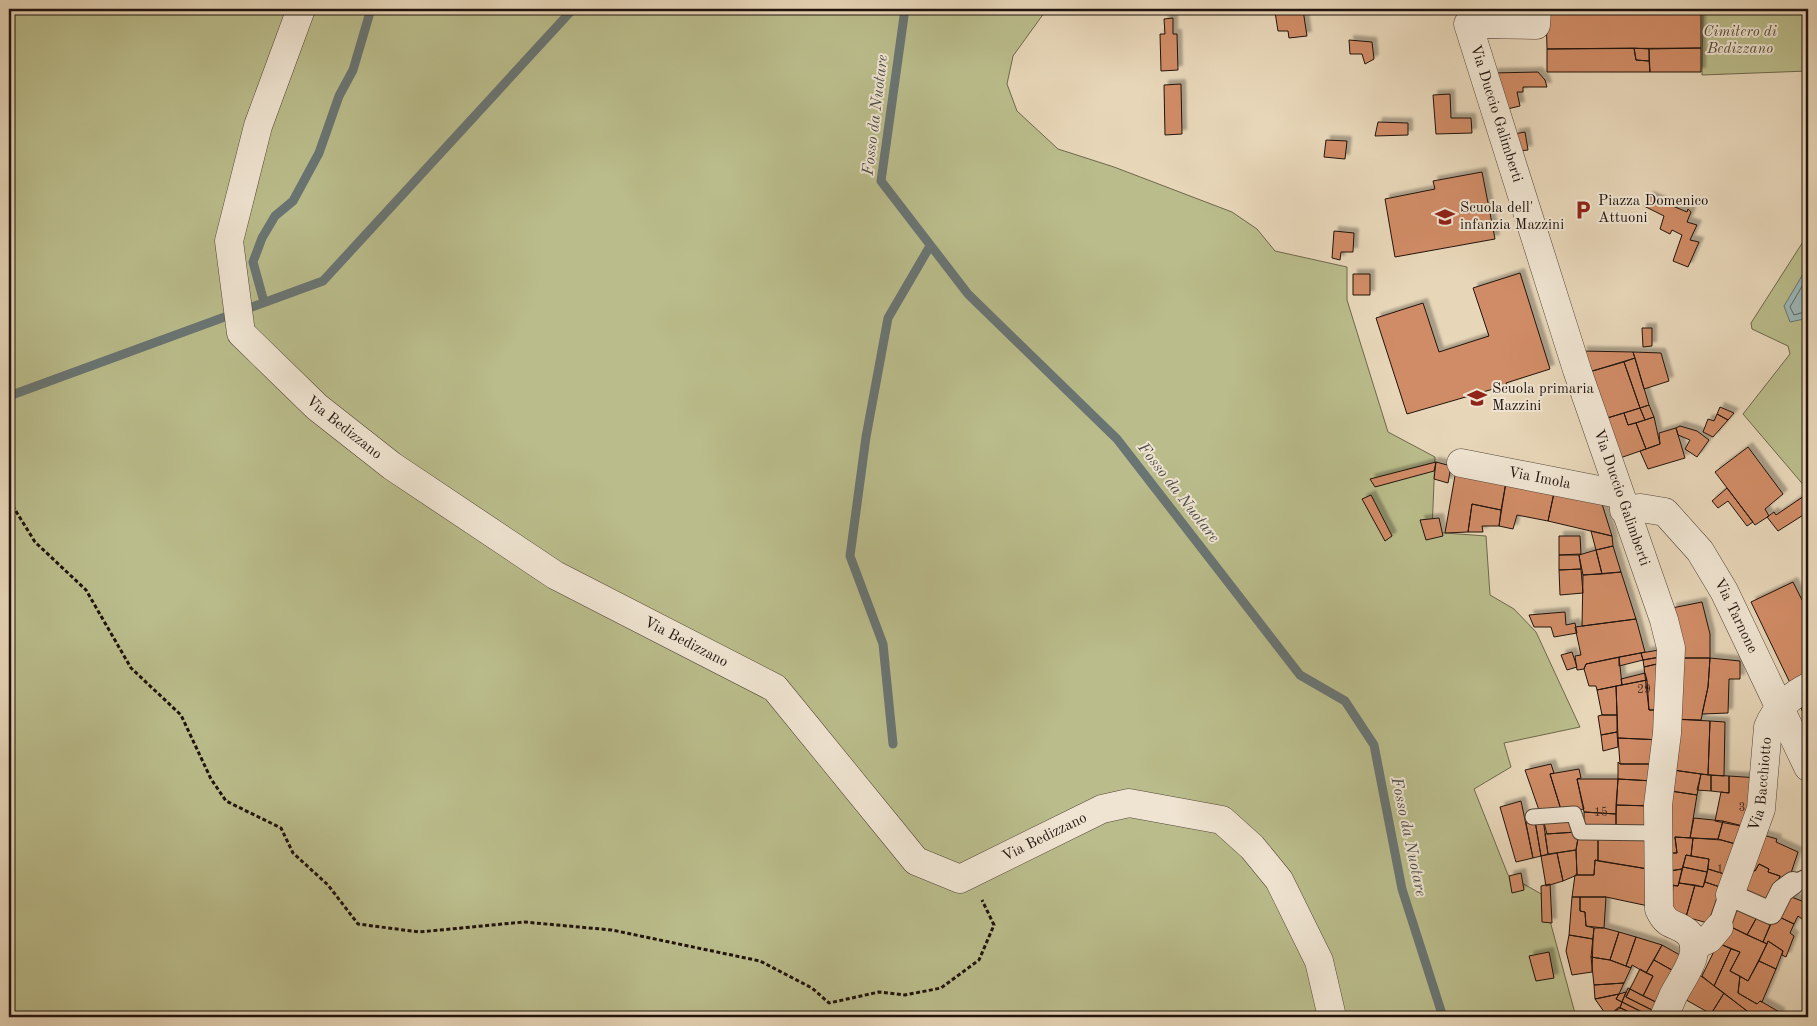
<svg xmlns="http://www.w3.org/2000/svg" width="1817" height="1026" viewBox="0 0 1817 1026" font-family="'Old Standard TT',serif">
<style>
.green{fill:#babc8b;stroke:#6d684c}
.water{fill:#9ab7b7;stroke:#697573}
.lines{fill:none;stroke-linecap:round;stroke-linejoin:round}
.shore{stroke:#5d6562;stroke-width:1}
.stream{stroke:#697573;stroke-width:9}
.building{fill:#d08c66;stroke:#20130d;filter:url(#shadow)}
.service-casing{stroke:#524438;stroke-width:17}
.pedestrian-casing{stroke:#524438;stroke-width:24}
.minor-casing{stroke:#524438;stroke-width:29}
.tertiary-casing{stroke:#524438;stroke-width:29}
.path{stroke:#20130d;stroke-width:3;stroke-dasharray:4 2.5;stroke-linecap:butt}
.service{stroke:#efe4d1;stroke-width:15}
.pedestrian{stroke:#efe4d1;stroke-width:22}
.minor{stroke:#efe4d1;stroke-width:28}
.tertiary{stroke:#efe4d1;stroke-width:28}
.labels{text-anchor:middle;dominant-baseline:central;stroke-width:4;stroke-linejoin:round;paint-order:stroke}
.number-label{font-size:12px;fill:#4c3123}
.park-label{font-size:15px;font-style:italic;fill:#564e39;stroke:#efe4d1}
.street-label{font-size:15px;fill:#20130d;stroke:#efe4d1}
.poi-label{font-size:15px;fill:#20130d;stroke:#efe4d1;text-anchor:start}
.water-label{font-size:16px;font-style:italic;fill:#4b4c48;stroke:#efe4d1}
</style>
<defs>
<filter id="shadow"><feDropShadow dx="4.5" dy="-4.5" stdDeviation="1" flood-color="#0004"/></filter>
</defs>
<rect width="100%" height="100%" fill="#e7d6b8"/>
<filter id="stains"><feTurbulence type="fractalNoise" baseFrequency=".004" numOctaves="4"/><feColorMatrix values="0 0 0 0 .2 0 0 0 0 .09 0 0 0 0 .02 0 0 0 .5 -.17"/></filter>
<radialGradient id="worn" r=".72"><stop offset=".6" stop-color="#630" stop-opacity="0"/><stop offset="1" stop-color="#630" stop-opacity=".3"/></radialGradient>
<path class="green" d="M9,9h1038l-34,47 -6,28 10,27 41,38 56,18 118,45 25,17 18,22 72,16v33l41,132 47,25 -3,75 54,4 4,59 24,14 22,23 44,95 -76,16 7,24 -37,22 34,86 35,20 33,122h-1567z
M1703,9h105v62l-106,4z
M1808,234v252l-2,2 -63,-74 47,-60 -2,-8 -36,-17 -1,-6z"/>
<path class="water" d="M1806,269h2v44l-4,6 -14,3 -6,-16z"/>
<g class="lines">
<path class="shore" d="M1808,276l-18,31 4,8 14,-4"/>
<path class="stream" d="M905,9l-24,172 87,113 149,145 183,236 45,26 29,44 28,144 41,128
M264,302l-11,-40 9,-24 13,-22 18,-15 26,-48 20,-57 14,-26 18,-61
M9,396l314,-115 250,-272
M893,744l-10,-100 -33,-88 16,-119 22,-119 42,-72"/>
</g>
<path class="building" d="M1546,9h155v39l-154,1z
M1303,10l4,26 -18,2 -1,-7h-10l-3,-19z
M1173,18v16h4l1,36 -17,1 -1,-37h5l-1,-15z
M1349,40l23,2 2,17 -9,5 -3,-10h-12z
M1634,48l15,1v12l-13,-1z
M1634,48l2,12 13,1 1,11h-103v-23z
M1701,48v24h-51l-1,-23z
M1538,72l7,8 2,7h-24v5h-6l3,14 -17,4 -10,-37z
M1181,84l1,50 -17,1 -1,-50z
M1450,94l1,24h20l1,15 -36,1 -3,-39z
M1378,122l30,1v12l-33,1z
M1525,132l3,18 -10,1 -4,-17z
M1326,140l21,1 -2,18 -21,-2z
M1482,172l13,67 -100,18 -10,-58 50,-10 -2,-8z
M1649,196l38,16 1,-3 3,3 -4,10 10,3 -7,15 9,2 -11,25 -15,-6 9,-26 -10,-5 -2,4 -10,-5 4,-13 -20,-10z
M1334,231l20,2 -1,19h-12l-1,8 -8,-2z
M1520,273l30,96 -44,14 1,2 -100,29 -31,-96 47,-15 16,49 50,-16 -16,-48z
M1353,274h17v21h-17z
M1642,328h10v18l-9,1z
M1582,351l51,1 2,6 -46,14z
M1633,352l28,1 8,28 -25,8z
M1635,358l14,47 -9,3 -16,-46z
M1624,362l16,46 -36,11 -15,-47z
M1649,405l5,12 -9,3 -5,-12z
M1720,407l14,6 -6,7 -11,-6z
M1640,408l5,12 -17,5 -4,-12z
M1624,413l4,12 8,-2 10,26 -29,10 -13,-40z
M1717,414l11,6 -15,17 -10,-5 5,-13 6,2z
M1654,417l6,27 -14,5 -10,-26z
M1680,426l17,5 12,9 -12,17 -12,-8 5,-9 -12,-5 -2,-7z
M1676,428l9,30 -37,11 -8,-18 20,-7 -1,-11z
M1748,447l35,47 -18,15 4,7 -14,9 -40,-53z
M1436,462l15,4 -3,17 -14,-4z
M1436,462l-2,9 -59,16 -5,-8z
M1456,470l50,12 -5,28 -29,-6 -4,28 -23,1z
M1506,482l48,11 -6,28 -31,-6 -4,14 -14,-3z
M1727,488l26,34 -6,4 -19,-25 -10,7 -6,-7z
M1554,493l48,11 10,32 -64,-15z
M1371,495l21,41 -7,5 -23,-42z
M1804,496l4,5v11l-30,19 -11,-14 7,-5 2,3z
M1472,504l29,6 -2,16h-17l1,6h-15z
M1439,518l4,18 -17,4 -6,-20z
M1591,531l21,5 1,10 -17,4z
M1559,536h21l1,18 -22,1z
M1613,546l8,26 -19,2 -6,-24z
M1596,550l6,24 -19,1 -4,-20z
M1559,555h20l2,14 -22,1z
M1581,569l2,24 -23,2 -1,-25z
M1621,572l15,47 -54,7 1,-51z
M1793,582l9,18 5,-2 1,2v77l-17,8 -40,-83z
M1702,602l8,32v24h-31l-7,-50z
M1565,612l1,13 9,-2 2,10 -23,4 -3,-10h-17l-5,-12z
M1636,619l9,33 -59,12 -2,5 -7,1 -2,-14 6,-1 -6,-28z
M1659,650l1,7 -17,3 -2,-7z
M1572,652l5,15 -10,3 -6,-15z
M1641,653l2,7 -24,6v-9z
M1619,657l3,28 -25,5 -1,-4h-7l-5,-17 2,-5z
M1660,657l1,6 -17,4 -1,-7z
M1679,658h31l-2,29 -7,33 -29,-1z
M1710,658l30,3v18h-11l-1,34 -26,1 6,-27z
M1661,663l2,47h-14l-5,-43z
M1645,673l2,7 -25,5 -1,-6z
M1647,680l2,30h14l-1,30 -44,-2 -2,-52z
M1616,686l1,29h-15l-5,-25z
M1808,705v18l-7,-15z
M1602,715h15v17l-16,3 -3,-19z
M1672,719l38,2 -2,54 -42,-6z
M1710,721l15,1 -1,54 -16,-1z
M1617,732l1,15 -15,4 -2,-16z
M1618,738l44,2 -3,24h-39z
M1618,762l2,2h34l-1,17 -35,-2z
M1551,764l3,9 -4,1 12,39h-22l-15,-43z
M1579,769l2,9 -4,1 7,30 -22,4 -12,-39z
M1666,769l35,5 -4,21 -33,-5z
M1701,774l10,1v16l-14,-1z
M1711,775l18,1v17l-18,-2z
M1729,776l30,2 -8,50 -36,-7 6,-29 8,1z
M1577,779h41l-2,35 -32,-2z
M1618,779l35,2 -1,25 -36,-1z
M1664,790l33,5 -7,43 -15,-1 2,16h-15z
M1521,801l12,57 -17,4 -16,-55z
M1616,805l36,1 -1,23 -35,-1z
M1584,812l32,2v14l-32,-1z
M1571,817l6,15 -30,2 -4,-15z
M1694,818l29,3 -5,18 -28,-1z
M1543,819l5,35 -7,2 -6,-35z
M1535,821l6,35 -8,2 -7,-35z
M1723,821l28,7 -8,18 -25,-7z
M1577,832l1,6 -2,12 -28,4 -3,-20z
M1756,833l21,6 -1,3 22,10 -8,24 -11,3 1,-3 -12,-4 1,-3 -10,-5 -4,7 -9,-4z
M1675,837l18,1 -2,18 -5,-1 -4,14 -19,3 -1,-19h15z
M1578,838l20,1v22l-3,-1 -1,15h-17l-1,-25z
M1693,838l28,2 22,6 -9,31 -26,-8 1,-10 -18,-3z
M1598,839l57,1 -1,30 -56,-9z
M1576,850l1,25 -14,6 -6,-28z
M1557,853l6,28 -17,5 -5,-30z
M1686,855l23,4 -2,13 -24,-5z
M1595,860l59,10 -1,37 -47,-10h-34l3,-22h19z
M1759,864l10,5 -1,3 12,4 -12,31 -34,-15 12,-25 9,4z
M1683,867l24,5 -4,15 -24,-4z
M1682,869l-4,17 -15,-1v-13z
M1708,869l26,8 -5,13 -24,-8z
M1521,873l3,17 -12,3 -3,-17z
M1705,882l24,8 -14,35 -29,-8 9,-32 8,2z
M1679,883l16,2 -9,32 -15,-4 2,-28 5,1z
M1550,884l2,39 -10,-1 -1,-36z
M1786,895l21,8 -5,16 -4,-3 -4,8 -19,-9z
M1572,897h8v14l5,1 1,14 8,2 -1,11 -24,-4z
M1580,897h26l-2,31 -18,-2 -1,-14 -5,-1z
M1736,906l21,11 -10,18 -20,-10z
M1775,915l19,9 -4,9 4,3 -8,21 -4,-2 1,-4 -15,-10 -1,3 -4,-2z
M1757,917l13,8 -7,17 -16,-7z
M1727,925l40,19 -19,37 -18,-10 10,-19 -22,-9z
M1594,928h10l15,4 -9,28 -19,-3z
M1619,932l17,5 -10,29 -16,-6z
M1569,935l24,4 -1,33 -20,3 -6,-24z
M1636,937l26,8 -16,28 -14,-8 -1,3 -5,-2z
M1768,941l15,10 -7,18 -17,-8z
M1718,943l13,6 -17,37 -12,-10z
M1662,945l25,14 -8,15 -25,-14z
M1731,949l9,3 -10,19 10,5 -2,17 19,11 3,-3 2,1 19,11 -4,4h-22l-41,-31z
M1549,952l5,26 -18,3 -7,-25z
M1591,957l19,3 21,8 -7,15 -30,2z
M1654,960l25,14 -17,31 -19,-9 10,-20 -7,-3z
M1759,961l17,8 -14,33 -2,-1 -3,3 -19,-11 2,-17 8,5z
M1640,969l13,7 -10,20 -13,-7z
M1694,971l30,22 -13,21 -30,-17z
M1624,983l-5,11 -24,5 -1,-14z
M1628,988l2,1 -4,8 32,16 -6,4 -30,-15z
M1630,989l32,16 -4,8 -32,-16z
M1626,992l-4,10 -6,-3 3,-5z
M1724,993l28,22 -1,2h-33l-7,-3z
M1619,994l-3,5 6,3 -2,6 -13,8 -12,-17z
M1622,1002l30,15h-10l-22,-9z
M1619,1007l10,5 -1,5h-21z"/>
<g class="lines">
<defs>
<path id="service" d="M1533,817l41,-3 6,18 77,1
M1793,883l15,-7"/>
<path id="pedestrian" d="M1719,927l11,-32 41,18 11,-22 11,-8"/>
<g id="minor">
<path id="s1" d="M1537,9l-1,16 -68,-1 109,346 87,250 7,28 -4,85 -9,72 1,104c9,20 16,12 29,24 18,17 -7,46 -15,63 -3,7 -6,14 -9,21"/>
<path id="s2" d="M1461,463l158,31"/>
<path id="s3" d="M1624,510l17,-2 24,4 35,39 24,40 84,176"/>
<path id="s4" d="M1730,895l31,-86 7,-82c7,-18 24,-32 40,-40"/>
<path d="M1694,946l15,-7 10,-12"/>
</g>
<g id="tertiary">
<path id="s5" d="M301,9l-43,117 -29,115 12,92 76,74 75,59 163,109 220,113 141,173 44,18 142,-70 27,-6 93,17 30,27 27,33 40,81 13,56"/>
</g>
</defs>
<use href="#service" class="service-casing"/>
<use href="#pedestrian" class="pedestrian-casing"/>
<use href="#minor" class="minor-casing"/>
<use href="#tertiary" class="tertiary-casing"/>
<path class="path" d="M9,500l26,42 51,48 45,78 50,47 30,64 15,22 55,27 12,25 35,32 30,39 61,8 105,-10 88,8 148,31 52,27 17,15 50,-11 26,3 36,-7 38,-28 15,-35 -12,-25"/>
<use href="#service" class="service"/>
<use href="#pedestrian" class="pedestrian"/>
<use href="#minor" class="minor"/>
<use href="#tertiary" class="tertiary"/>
</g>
<defs>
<symbol id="parking-bare" viewBox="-9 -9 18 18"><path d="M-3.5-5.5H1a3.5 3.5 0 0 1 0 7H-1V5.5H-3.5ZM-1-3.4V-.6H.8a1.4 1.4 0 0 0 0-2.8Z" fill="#8f2418" stroke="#efe4d1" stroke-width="2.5" paint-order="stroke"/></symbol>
<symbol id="school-bare" viewBox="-9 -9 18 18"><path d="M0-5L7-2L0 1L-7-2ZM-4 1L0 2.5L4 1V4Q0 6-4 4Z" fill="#8f2418" stroke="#efe4d1" stroke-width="2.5" paint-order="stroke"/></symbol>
</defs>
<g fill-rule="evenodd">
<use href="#parking-bare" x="1569" y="196" width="28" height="28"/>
<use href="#school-bare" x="1431" y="203" width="28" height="28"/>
<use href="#school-bare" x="1463" y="384" width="28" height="28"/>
</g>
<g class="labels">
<g class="number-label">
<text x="1644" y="690">29</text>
<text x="1742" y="808">3</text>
<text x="1601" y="813">15</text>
<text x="1720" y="870">1</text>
</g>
<g class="park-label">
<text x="1740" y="32">Cimitero di<tspan x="1740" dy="17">Bedizzano</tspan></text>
</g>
<g class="street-label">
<text stroke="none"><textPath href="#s1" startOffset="178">Via Duccio Galimberti</textPath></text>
<text stroke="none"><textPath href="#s5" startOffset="476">Via Bedizzano</textPath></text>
<text stroke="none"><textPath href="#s2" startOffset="80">Via Imola</textPath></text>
<text stroke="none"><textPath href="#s1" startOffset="582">Via Duccio Galimberti</textPath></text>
<text stroke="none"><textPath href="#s3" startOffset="168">Via Tarnone</textPath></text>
<text stroke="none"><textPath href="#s5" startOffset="881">Via Bedizzano</textPath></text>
<text stroke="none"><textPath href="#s4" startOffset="116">Via Bacchiotto</textPath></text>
<text stroke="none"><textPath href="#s5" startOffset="1346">Via Bedizzano</textPath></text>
</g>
<g class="poi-label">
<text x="1598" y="201">Piazza Domenico<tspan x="1598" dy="17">Attuoni</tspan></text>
<text x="1460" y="208">Scuola dell'<tspan x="1460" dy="17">infanzia Mazzini</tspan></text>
<text x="1492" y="389">Scuola primaria<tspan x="1492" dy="17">Mazzini</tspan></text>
</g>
<g class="water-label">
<text transform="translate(876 115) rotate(-83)">Fosso da Nuotare</text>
<text transform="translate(1178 493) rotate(52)">Fosso da Nuotare</text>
<text transform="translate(1408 837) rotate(78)">Fosso da Nuotare</text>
</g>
</g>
<rect width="1817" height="1026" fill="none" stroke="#e7d6b8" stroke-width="30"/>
<rect x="10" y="10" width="1797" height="1006" fill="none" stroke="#20130d" stroke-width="2.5"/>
<rect x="15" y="15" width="1787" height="996" fill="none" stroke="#20130d"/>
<rect width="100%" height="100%" filter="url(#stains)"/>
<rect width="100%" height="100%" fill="url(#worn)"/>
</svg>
